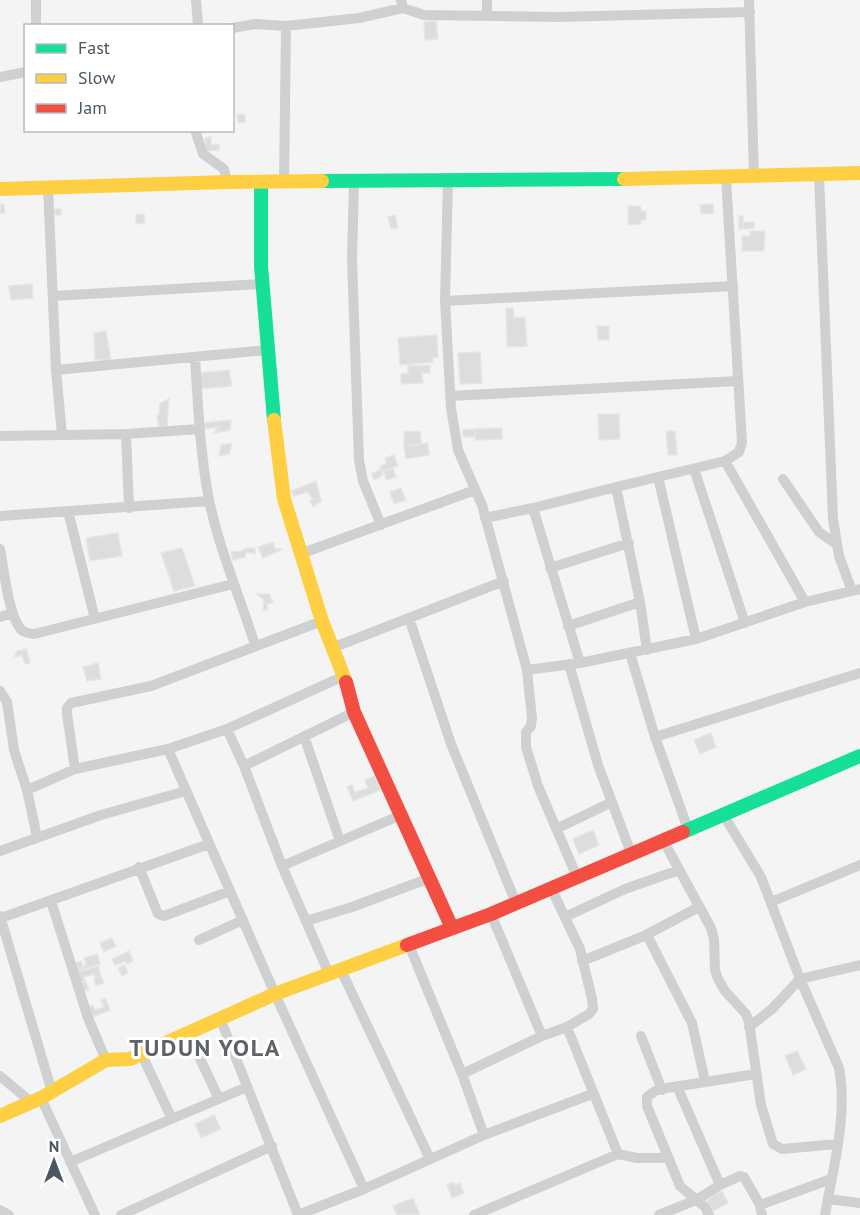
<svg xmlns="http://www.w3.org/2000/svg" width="860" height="1215" viewBox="0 0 860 1215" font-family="'PT Sans',sans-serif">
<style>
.building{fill:#ddddde;stroke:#e5e6e7;stroke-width:1.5}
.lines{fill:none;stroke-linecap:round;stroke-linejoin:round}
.street{stroke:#ced0d2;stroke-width:10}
.fast{stroke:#16e098;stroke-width:14}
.slow{stroke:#ffcf43;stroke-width:14}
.jam{stroke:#f24e42;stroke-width:14}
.labels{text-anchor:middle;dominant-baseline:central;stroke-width:6;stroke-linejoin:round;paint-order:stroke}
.district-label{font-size:24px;font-weight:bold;letter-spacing:1.5px;fill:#5f6368;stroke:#fff}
</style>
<rect width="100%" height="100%" fill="#f4f4f4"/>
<path class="building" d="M436,21l2,18 -13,1 -1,-18z
M237,114l8,1v7l-7,1z
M211,137v8l8,-1v6l-13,1 -1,-13z
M0,204l4,1 1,8h-5z
M713,204l1,9 -13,1 -1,-9z
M628,206h12l1,5h5v9h-5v4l-13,1z
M60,208l2,6 -6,2 -2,-6z
M144,214l1,9 -9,1v-9z
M395,215l3,13 -7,1 -3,-12z
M739,216h4v13h-4z
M743,222h11v6l-11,1z
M750,231h15l-1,20h-22v-15h8z
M32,284l1,14 -22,2 -2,-14z
M506,308h7l1,10 11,-1 2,29 -20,1z
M597,326h12v14h-11z
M106,331l5,29h-16l-1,-27z
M437,335l1,22 -5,1v4l-33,3 -2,-27z
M480,352l2,31 -22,1 -2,-31z
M430,365v8h-8l1,10 -22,1v-10l7,-1v-7z
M229,370l3,16 -31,3 -2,-16z
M169,399l-2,27 -8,1 -2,-12h2l1,-12z
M598,414h21l1,25 -21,1z
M231,420l-1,10 -17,3 6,-6 -16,2 -1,-6z
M502,428v11l-27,1v-11z
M475,429v8h-12v-7z
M420,431l1,13 -17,2v-14z
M666,431h9l2,24h-9z
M232,443l-3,11 -10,2 2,-11z
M428,443l1,12 -23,4 -2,-13z
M394,455l4,11 -17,5 -1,-5 6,-2 -1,-6z
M393,468l3,9 -10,3 -2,-9z
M381,470l2,5 -9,5 -2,-7z
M316,481l5,20 -8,6 -3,-6 3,-2 -6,-7 -13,4 -3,-5z
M401,488l5,12 -12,4 -4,-12z
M118,533l4,23 -32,5 -4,-23z
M273,542l2,7h8l-20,9 -5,-11z
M182,548l13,38 -21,5 -13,-38z
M246,548h9v6l-9,-2 -1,5 -12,3 -2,-8 10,-1z
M257,594h12l4,9 -6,1 1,5 -5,2 1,-11z
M26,649l4,14 -5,1 -3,-9 -7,2 2,-6z
M98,663l3,16 -14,2 -4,-14z
M711,733l5,14 -16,7 -6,-14z
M375,776l5,14 -27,11 -6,-14 5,-2 3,7 13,-4 -3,-8z
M593,830l6,15 -20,9 -6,-15z
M112,938l4,8 -12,6 -4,-9z
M129,951l4,10 -6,3 -1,-3 -11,4 -3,-6z
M97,954l3,10 -15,5 -1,-4 2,-1 -2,-6z
M81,961l3,8 -6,2 -3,-8z
M125,965l3,8 -6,3 -4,-8z
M98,966l3,9 -6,2 -1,-3 -10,3 1,4 -4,1 -4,-10z
M101,975l3,8 -8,3 -2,-8z
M86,981l3,9 -5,1 -3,-8z
M105,998l5,12 -17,7 -5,-10 5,-2 2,5 9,-3 -3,-7z
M797,1051l9,18 -13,6 -8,-19z
M214,1115l7,14 -20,9 -6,-14z
M454,1182l1,3 5,-2 4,10 -12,5 -5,-13z
M715,1190l2,4 5,-3 6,12 -15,8 -6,-11 5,-3 -2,-4z
M413,1198l7,17h-23l-4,-9z"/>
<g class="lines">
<path class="street" d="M196,0l2,26
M401,0l2,8 21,7 135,2 191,-5
M487,0v16
M749,0l5,177
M36,26v-26
M232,28l24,-4 30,2 73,-8 44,-10
M0,77l26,-5
M195,130l8,24 21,15 3,13
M819,175l14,344 6,37 13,35
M448,180l-3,121 6,107 7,42 24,55 45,165 5,48 -1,8 -5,6v15l12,39 39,91
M354,182l-2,78 7,200 4,21 18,44
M284,183l2,-157
M48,187l8,183 6,65
M53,296l209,-12
M445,301l288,-15
M195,358c3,47 5,95 14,142 10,49 31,97 46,145
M56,370l211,-20
M450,396l288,-15
M126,434l3,74
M0,436l126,-2 73,-5
M725,461l80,141
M694,469l51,154
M658,477l38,162
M783,479l36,53 17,12
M616,487l24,115 7,48
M533,508l47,155
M68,511l27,108
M0,516l209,-15
M485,518l48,-10 83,-21 109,-26 14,-9 3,-10 -16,-264
M0,549c4,20 8,60 18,76 3,7 9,8 16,9l199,-50
M300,554l175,-64
M550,568l79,-25
M0,617l13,-4
M409,618l42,126 65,159
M568,626l72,-24
M332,648l172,-67
M630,653l25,84 33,92
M569,664l29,101 33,88
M527,670l53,-7 116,-24 109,-37 55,-13
M0,691l7,11 7,48 13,40 10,47
M227,729l17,37 38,100 47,108
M304,736l36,105
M655,737l205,-64
M168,749l107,245 89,195
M244,766l110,-54
M75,769l-8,-55v-6l4,-5 80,-17 171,-65
M27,790l48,-21 93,-20 59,-20 117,-53
M723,814l38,63 39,102 39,89c9,48 -6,100 -14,147
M556,829l56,-27
M663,840l48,88 3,11 1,31 3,9 7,12 21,23 3,8 12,83 12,39 9,5 55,-5
M0,851l101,-36 85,-24
M282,866l119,-51
M139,867l19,47 6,2 66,-25
M51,901l37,117 18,42
M771,902l89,-37
M491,914l51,122
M0,916l52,176
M565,917l60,-28 54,-19
M1,918l208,-74
M306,921l46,-14 78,-29
M647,935l45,88 13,58
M199,940l44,-20
M409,945l53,129 22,61
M582,961l62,-25 55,-29
M341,970l89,189
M220,1018l78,197
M567,1027l51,127
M749,1027l23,-18 28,-30 60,-14
M188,1033l31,66
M641,1036l21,54
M141,1053l31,66
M462,1074l80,-38 25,-9 22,-13 4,-5 -1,-10 -12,-50 -29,-61
M0,1076l31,26
M677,1086l43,99
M41,1098l54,117
M70,1162l177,-75
M828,1199l32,4
M760,1205l71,-26
M0,1210l9,5
M121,1215l151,-69
M298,1215l66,-26 120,-54 108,-41
M474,1215l144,-61 19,4h30
M659,1215l37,-15 24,-15 20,-9 4,1 16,28 2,10
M709,1215l-4,-8 -25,-21 -33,-80v-9l8,-6 12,-3 89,-14"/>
<path class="fast" d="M322,181l302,-2
M261,183v83l13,154
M683,832l177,-76"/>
<path class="slow" d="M624,179l236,-6
M0,189l227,-7 95,-1
M274,420l10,79 38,122 24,61
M0,1116l41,-18 65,-38 24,-1 145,-65 132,-49"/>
<path class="jam" d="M346,682l8,30 98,216
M407,945l84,-31 192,-82"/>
</g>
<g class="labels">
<g class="district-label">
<text x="205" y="1047">TUDUN YOLA</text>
</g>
</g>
<rect x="24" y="24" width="210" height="108" fill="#ffffff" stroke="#b7bbc0" stroke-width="1.5"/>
<rect x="36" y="44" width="30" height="9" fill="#16e098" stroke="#b7bbc0" stroke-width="1.5"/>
<text x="78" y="54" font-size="18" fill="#4a5661">Fast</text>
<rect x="36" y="74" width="30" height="9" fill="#ffcf43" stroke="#b7bbc0" stroke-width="1.5"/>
<text x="78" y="84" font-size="18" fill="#4a5661">Slow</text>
<rect x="36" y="104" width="30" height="9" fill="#f24e42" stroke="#b7bbc0" stroke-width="1.5"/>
<text x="78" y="114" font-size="18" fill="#4a5661">Jam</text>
<g transform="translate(54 1161)" stroke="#ffffff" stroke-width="4.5" paint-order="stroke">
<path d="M0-4.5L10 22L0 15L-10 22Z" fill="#4a5661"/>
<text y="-9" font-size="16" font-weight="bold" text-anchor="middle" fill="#4a5661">N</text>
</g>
</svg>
